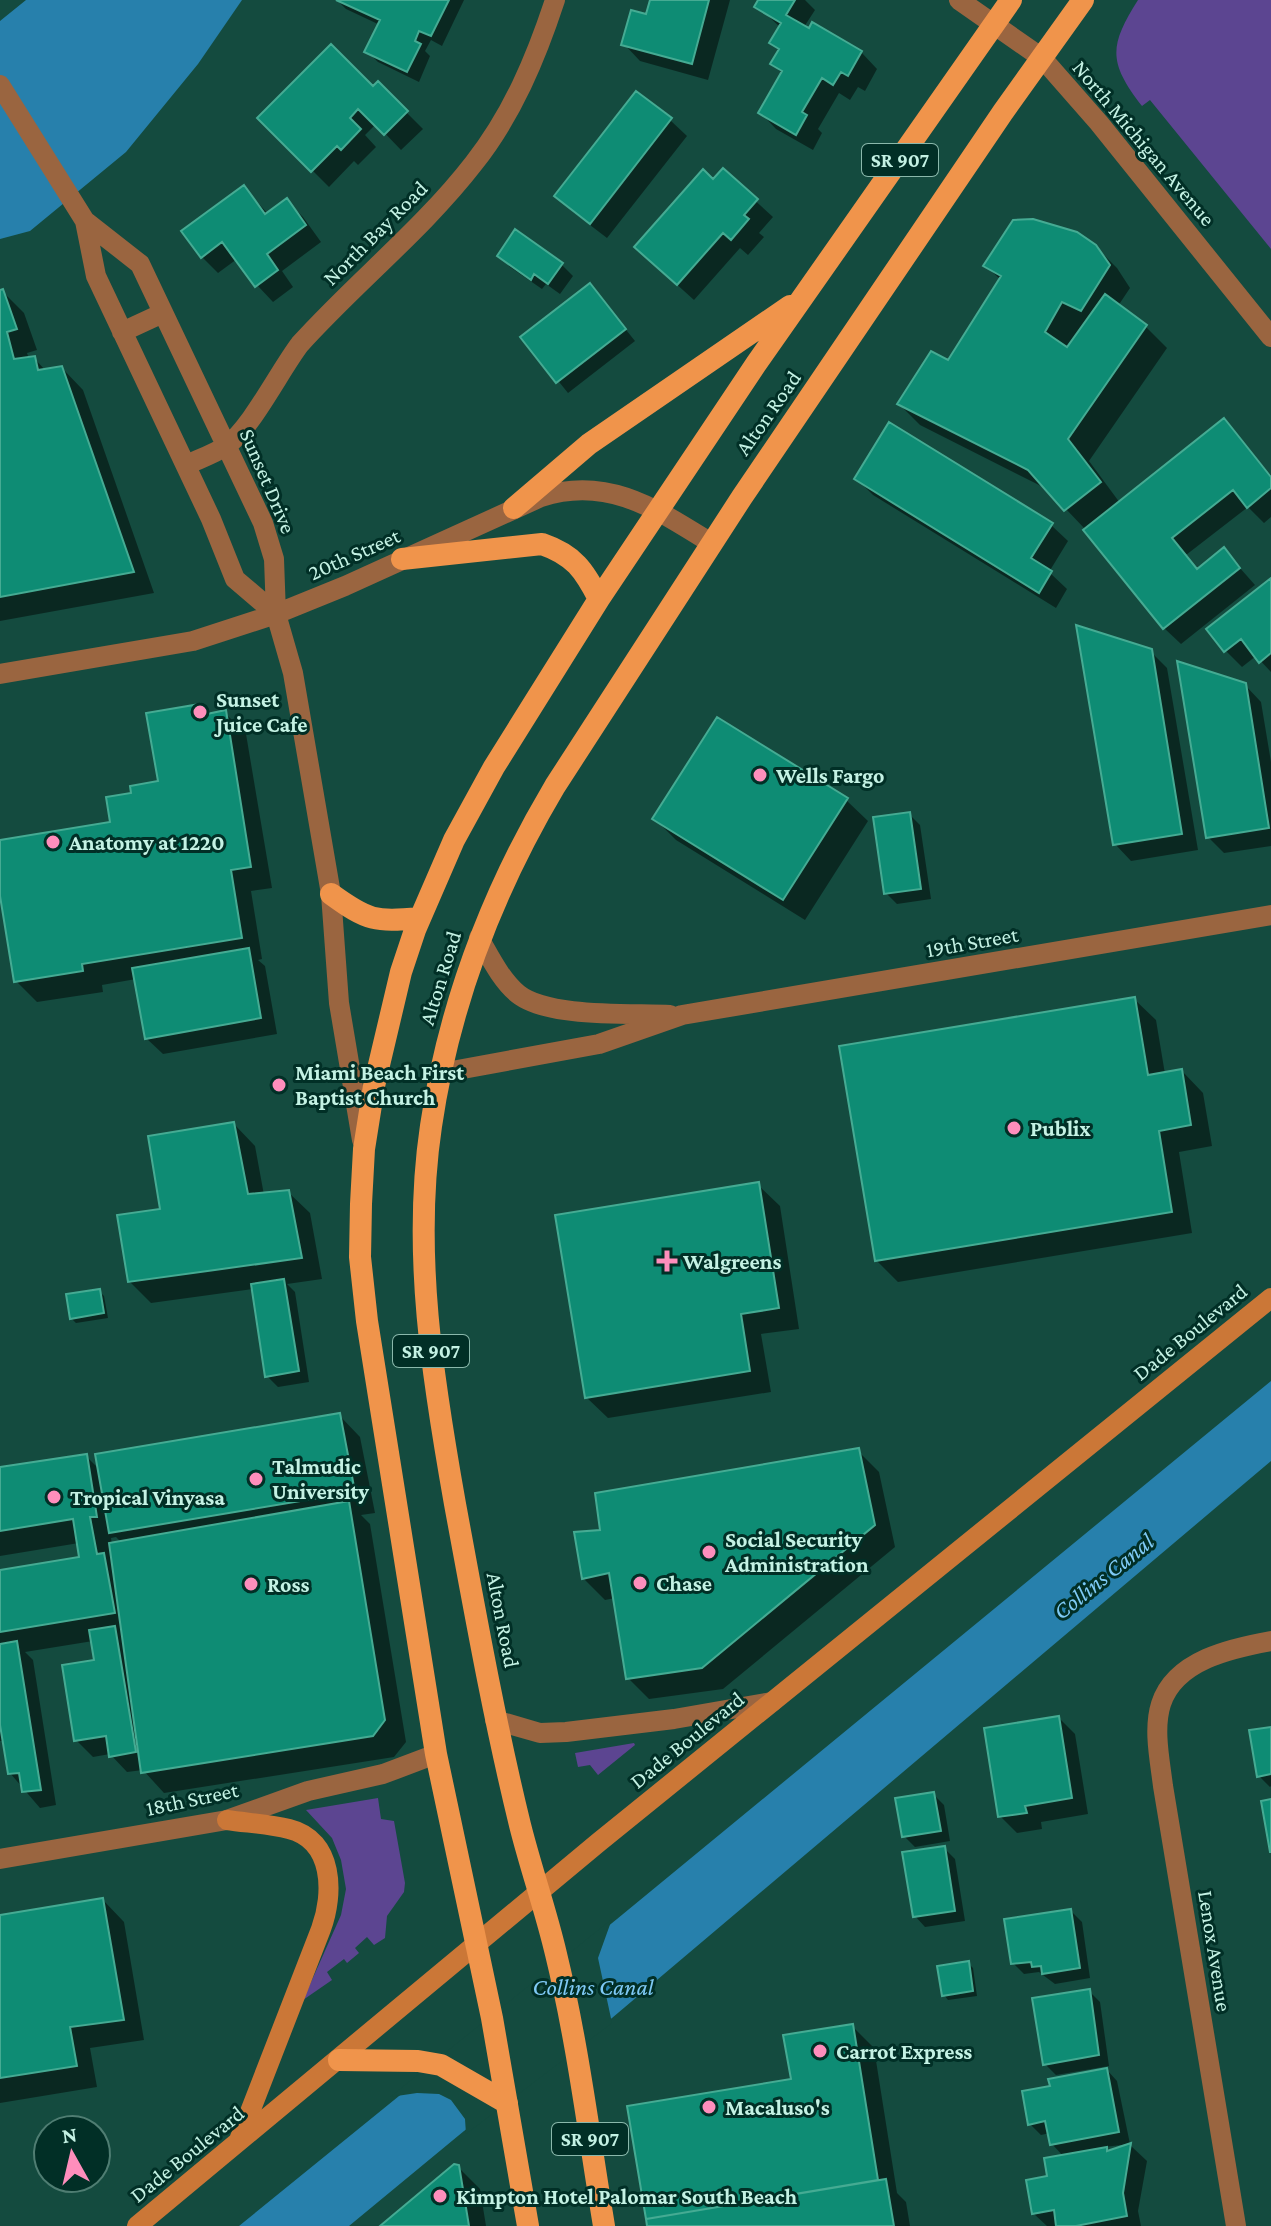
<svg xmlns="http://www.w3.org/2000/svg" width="1271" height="2226" viewBox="0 0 1271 2226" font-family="'Crimson Pro',serif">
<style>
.green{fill:#5c4591}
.water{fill:#2780ac}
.pier{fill:#144b3f}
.shadow{fill:#0007;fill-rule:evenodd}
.building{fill:#0e8c74;stroke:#45ab93;stroke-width:2}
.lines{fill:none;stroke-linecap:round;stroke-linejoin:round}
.minor{stroke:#9a6540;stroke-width:20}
.secondary{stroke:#cb7737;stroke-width:20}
.trunk{stroke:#f0944b;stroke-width:22}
.poi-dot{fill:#fe8ebc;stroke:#012f26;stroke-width:3}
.labels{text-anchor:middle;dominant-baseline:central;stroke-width:6;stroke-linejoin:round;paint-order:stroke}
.shield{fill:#012f26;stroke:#8ab8ab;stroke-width:2}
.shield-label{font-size:20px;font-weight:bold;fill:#c4f2e4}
.street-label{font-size:22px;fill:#c4f2e4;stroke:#012f26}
.poi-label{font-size:22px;font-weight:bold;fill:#c4f2e4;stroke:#012f26;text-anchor:start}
.water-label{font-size:24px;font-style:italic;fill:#7fcaf6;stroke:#012f26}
</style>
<rect width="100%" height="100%" fill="#144b3f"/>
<path class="green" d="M1138,0h133v249l-121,-149 -8,6c-34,-44 -33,-60 -4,-106z
M634,1743l1,2 -37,30 -8,-10 -12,2 -3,-14z
M378,1798l3,21 13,2 11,62 -1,9 -17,24 -2,22 -11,7 -7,-8 -12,11 4,5 -12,10 -3,-4 -17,13 5,8 -29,20 38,-85 5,-26 -5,-29 -9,-22 -26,-28z"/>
<path class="water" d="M26,0h216l-44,64 -72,88 -96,79 -30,8v-218z
M1271,1381v80l-659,557 -148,113 -115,95h-110l378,-307z"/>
<path class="pier" d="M612,1919l-14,39 14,65 -146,111 -1,-15 -14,-19 -12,-6 -22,-1 -27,4z"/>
<path class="shadow" d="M337,0h127l-22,46 -11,-6 -6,11 5,5 -11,26 -41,-20 -11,-11 13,-26 -34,-16z
M652,0h78l-22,80 -68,-19 -16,-17 24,-28z
M760,0h45l10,10 -11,17 57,25 16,17 -12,22 -7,-4 -8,13 -11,-7 -21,36 4,4 -9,17 -37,-21 -16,-17 23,-38 -11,-10 8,-13 -9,-9 9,-15 -23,-21z
M378,84l45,45 -22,21 -25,-26 -11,11 11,12 -18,18 -4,-4 -25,26 -69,-69 113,-29z
M670,120l17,16 -80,102 -34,-26 -17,-16z
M723,171l50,46 -14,16 5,4 -16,18 -8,-7 -46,52 -41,-37z
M244,187l24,27 19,-13 16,16 18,25 -39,29 11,16 -20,15 -16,-17 -20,-26 -19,14 -16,-16z
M516,232l46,33 11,11 -13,18 -14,-10 -4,5 -32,-22 -11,-11z
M1095,246l22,22 13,20 -12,18 28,21 21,21 -78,113 31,42 104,-82 47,54v42l-7,6 -16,-16 -62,48 12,15 26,-20 31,35 -74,59 -17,-16 -80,-100 -37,-39 -127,-64 -21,-21 50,-41 52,-83 -15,-14z
M590,285l45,56 -67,52 -45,-56z
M2,291l22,22 13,37 -10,3 2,6 5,-1 12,13 16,-3 21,22 71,203 -154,28v-329z
M857,479l194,46 17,16 -19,31 18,17 -11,19 -183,-113z
M1271,581v91l-15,-16 -14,11 -16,-16z
M1150,651l17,17 31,182 -67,11 -16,-17z
M1245,685l16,17 10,60v84l-47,7 -16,-16z
M200,706l9,10 16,-3 21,21 26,154 -21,3 11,68 -4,1 7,6 12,68 -114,20 -17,-16 -10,-59 -34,6 1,7 -66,10 -21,-21 -16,-98v-41l112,-18 21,-30 27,-11z
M846,800l22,21 -63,99 -129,-80 -21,-21z
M909,814l11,11 11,74 -34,5 -11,-11z
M1134,999l22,21 9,54 17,-3 21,22 9,53 -33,6 13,81 -294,49 -22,-22z
M234,1124l21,22 9,49 24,-3 22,21 12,66 -35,5 8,8 14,90 -31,5 -11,-11 -14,-87 -102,14 -21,-21 33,-71z
M758,1185l22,21 19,123 -38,5 10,58 -163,26 -22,-21z
M99,1291l5,5 4,22 -32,5 -5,-5z
M339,1415l21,22 15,76 -14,2 9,9 36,218 -12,15 -230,36 -21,-23 -16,2 -17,-18 -17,3 -17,-17 21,-78 -4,-21 -68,11 8,8 23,145 -16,3 -30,-35 -5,-32h-5v-169l82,-14 -3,-15 -79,13v-87l86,-13 14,14zM116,1537l6,6 -10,2 -1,-7z
M858,1451l21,21 16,75 -172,142 -74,10 -21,-21 -13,-80 -10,2 -21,-21 18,-47z
M1059,1718l16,16 13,80 -47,8 1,7 -25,4 -17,-17z
M1271,1729v57l-1,1 -11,-11z
M933,1794l11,11 6,36 -35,6 -11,-11z
M944,1848l11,11 10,62 -40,6 -10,-11z
M103,1900l21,22 20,118 -54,8 7,39 -97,16v-186z
M1071,1911l11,11 8,56 -35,6 -16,-12 -15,2 -11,-11z
M968,1963l5,5 4,28 -29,4 -4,-5z
M1089,1991l11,11 9,64 -53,9 -11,-11z
M852,2026l22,22 23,145 9,9 4,24h-260l-21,-119 164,-27z
M1107,2070l10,11 13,63 -26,3 5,5 21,-7 17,16 -9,50 3,15h-94l-13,-12 15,-36 15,-21 -12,-13 -2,-11 -9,2 -11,-11 22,-37z
M458,2167l22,22 6,37h-103z"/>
<path class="building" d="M336,0h113l-18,36 -12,-5 -4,10 6,3 -14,28 -43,-20 16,-32z
M650,0h59l-17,64 -71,-19 10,-35 15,4z
M758,0h37l-9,15 23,13 3,-6 50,29 -14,25 -7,-4 -8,13 -11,-7 -20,34 5,3 -11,20 -38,-22 24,-42 -12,-7 9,-15 -10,-6 12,-20 -27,-16z
M331,44l42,42 5,-5 30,30 -24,24 -26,-26 -8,9 11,11 -20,21 -4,-4 -26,26 -54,-54z
M636,91l36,27 -82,106 -36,-28z
M723,168l35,31 -14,16 5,4 -18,21 -8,-7 -46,52 -43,-38 69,-78 10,10z
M244,185l21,29 22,-16 19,27 -39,29 11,16 -23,17 -33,-45 -21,16 -20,-27z
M1033,219l44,13 19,13 14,20 -29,46 -19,-9 -17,30 22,15 38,-53 42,31 -79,114 33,43 -37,29 -36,-41 -131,-66 34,-53 17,9 53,-84 -18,-10 30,-46z
M515,229l48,34 -15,21 -14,-10 -3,6 -34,-24z
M590,283l36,46 -70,54 -36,-46z
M3,289l14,40 -10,3 7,27 21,-3 3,14 24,-4 72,206 -134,25v-307z
M1224,418l47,59v11l-24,20 -14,-18 -61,48 25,31 27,-22 16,21 -77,61 -80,-99z
M889,422l164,101 -22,35 21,13 -13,22 -185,-114z
M1271,578v75l-12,10 -18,-24 -17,13 -18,-23z
M1076,625l76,24 30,185 -69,11z
M1177,661l69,22 23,145 -63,10z
M200,704l2,11 24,-5 25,157 -20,3 11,68 -160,26 1,7 -69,11 -14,-86v-56l110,-18 -4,-25 25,-4 -1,-7 28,-5 -12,-68z
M717,717l131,81 -65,102 -131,-81z
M910,812l11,77 -37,5 -11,-77z
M249,948l12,70 -116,21 -13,-71z
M1135,997l13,78 34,-6 9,56 -32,6 13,81 -297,49 -36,-215z
M234,1122l14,72 41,-4 13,68 -174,24 -11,-67 43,-6 -12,-73z
M759,1182l20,126 -38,6 9,57 -165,27 -30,-183z
M284,1279l15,92 -34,6 -14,-93z
M100,1289l4,24 -34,6 -4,-25z
M340,1413l15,79 -246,41 -14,-79z
M859,1448l16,77 -173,143 -76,11 -17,-106 -27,6 -8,-47 26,-2 -5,-37z
M87,1454l10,63h-7l7,37 7,-1 11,60 -115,19v-62l79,-13 -6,-38 -73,12v-64z
M349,1501l36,219 -12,16 -232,37 -32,-230z
M115,1626l21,126 -27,5 -3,-21 -32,5 -12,-76 32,-5 -5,-30z
M17,1641l24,149 -19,2 -3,-19 -11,1 -8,-49v-81z
M1059,1716l13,82 -47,8 2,7 -29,4 -14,-89z
M1271,1727v47l-14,3 -8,-47z
M934,1792l7,39 -39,6 -7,-39z
M1271,1799v53h-1l-9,-51z
M945,1846l10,65 -42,6 -11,-65z
M103,1898l21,122 -54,7 7,39 -77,12v-163z
M1071,1909l9,59 -38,6 -1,-8 -9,1 -1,-5 -20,2 -7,-45z
M969,1961l4,30 -31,5 -5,-30z
M1090,1989l9,66 -56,10 -11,-67z
M853,2024l25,156 -232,39 -19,-113 164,-27 -8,-44z
M1107,2068l12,64 -69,13 -5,-24 -17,4 -6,-34 28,-5 -2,-7z
M1131,2143l-8,50 4,23 -51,10h-20l-2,-16 -22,4 -6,-34 21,-4 -3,-18 63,-11v4z
M454,2164l5,1 10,61h-89z
M886,2179l8,47h-247l-1,-7z"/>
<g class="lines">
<path class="minor" d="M959,0l83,58 57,65 172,214
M0,85l85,136 55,43 123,259 11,36 2,55 17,59 38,221 8,109 23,137
M85,221l11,55 115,243 24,60 41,35
M122,332l41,-19
M186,465c13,-6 28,-11 40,-19 25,-17 54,-76 74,-102 56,-62 123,-115 174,-181 38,-48 62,-105 81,-163
M0,674l193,-33 83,-27 69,-28 196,-89c66,-22 115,12 170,46
M479,938c11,19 22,42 39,56 30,24 113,19 152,21
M441,1073l158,-29 83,-29 589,-100
M495,1720l45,13 26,-1 108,-13 98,-17
M0,1859l227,-39 81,-29 75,-17 53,-20
M1236,2226l-73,-440c-3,-25 -10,-57 -2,-82 14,-44 71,-56 110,-63"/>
<path class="secondary" d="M227,1820c20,3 42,4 62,9 45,11 45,65 32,100l-82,211
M137,2226l462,-384 672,-544"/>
<path class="trunk" d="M514,508l75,-64 201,-138
M402,559l140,-15c32,11 42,26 57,55
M331,894c37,27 44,28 89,24
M339,2060l79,1 23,4 66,38
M528,2226l-36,-208 -56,-264 -69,-433 -7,-64 1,-53 3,-55 10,-63 27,-114 14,-42 39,-90 40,-73 105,-168 157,-235 255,-364
M604,2226c-15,-90 -26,-182 -48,-272 -10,-43 -25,-85 -36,-129 -26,-106 -45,-213 -65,-321 -22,-124 -43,-251 -24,-378 18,-122 61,-234 124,-340l187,-289 261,-385 80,-112"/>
</g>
<g class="poi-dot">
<circle cx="200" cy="712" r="8"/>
<circle cx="760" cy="775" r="8"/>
<circle cx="53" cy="842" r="8"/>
<circle cx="279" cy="1085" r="8"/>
<circle cx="1014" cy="1128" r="8"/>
<path d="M663 1249h8v8h8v8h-8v8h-8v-8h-8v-8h8z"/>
<circle cx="256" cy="1479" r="8"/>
<circle cx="54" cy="1497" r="8"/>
<circle cx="709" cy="1552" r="8"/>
<circle cx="640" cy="1583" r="8"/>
<circle cx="251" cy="1584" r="8"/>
<circle cx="820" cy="2051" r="8"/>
<circle cx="709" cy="2107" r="8"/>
<circle cx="440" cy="2196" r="8"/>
</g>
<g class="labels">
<g class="shield">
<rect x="862" y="144" width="76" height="32" rx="6"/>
<rect x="393" y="1335" width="76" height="32" rx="6"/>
<rect x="552" y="2123" width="76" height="32" rx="6"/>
</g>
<g class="shield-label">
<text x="900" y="160">SR 907</text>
<text x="431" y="1351">SR 907</text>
<text x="590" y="2139">SR 907</text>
</g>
<g class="street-label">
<text transform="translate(1144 143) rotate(50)">North Michigan Avenue</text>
<text transform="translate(375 233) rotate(-45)">North Bay Road</text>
<text transform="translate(768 413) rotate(-55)">Alton Road</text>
<text transform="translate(268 481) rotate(67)">Sunset Drive</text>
<text transform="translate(354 554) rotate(-24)">20th Street</text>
<text transform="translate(972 942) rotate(-10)">19th Street</text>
<text transform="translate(440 978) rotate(-73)">Alton Road</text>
<text transform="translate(1190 1332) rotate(-39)">Dade Boulevard</text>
<text transform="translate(503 1620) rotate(79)">Alton Road</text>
<text transform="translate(687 1740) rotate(-39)">Dade Boulevard</text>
<text transform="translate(192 1799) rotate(-12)">18th Street</text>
<text transform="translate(1215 1951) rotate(81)">Lenox Avenue</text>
<text transform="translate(187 2154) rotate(-39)">Dade Boulevard</text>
</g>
<g class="poi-label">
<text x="216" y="699">Sunset<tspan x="216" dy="25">Juice Cafe</tspan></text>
<text x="776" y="775">Wells Fargo</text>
<text x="69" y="842">Anatomy at 1220</text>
<text x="295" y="1072">Miami Beach First<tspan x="295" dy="25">Baptist Church</tspan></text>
<text x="1030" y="1128">Publix</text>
<text x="683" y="1261">Walgreens</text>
<text x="272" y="1466">Talmudic<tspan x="272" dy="25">University</tspan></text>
<text x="70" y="1497">Tropical Vinyasa</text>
<text x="725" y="1539">Social Security<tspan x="725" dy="25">Administration</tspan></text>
<text x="656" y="1583">Chase</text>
<text x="267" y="1584">Ross</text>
<text x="836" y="2051">Carrot Express</text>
<text x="725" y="2107">Macaluso's</text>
<text x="456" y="2196">Kimpton Hotel Palomar South Beach</text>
</g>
<g class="water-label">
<text transform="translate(1103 1576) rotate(-39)">Collins Canal</text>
<text x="593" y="1986">Collins Canal</text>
</g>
</g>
<g transform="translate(72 2154) rotate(352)"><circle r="38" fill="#012f26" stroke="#4f7d72" stroke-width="2"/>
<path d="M0-6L14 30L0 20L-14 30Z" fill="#fe8ebc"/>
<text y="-12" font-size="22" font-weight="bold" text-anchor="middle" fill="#c4f2e4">N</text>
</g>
</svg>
